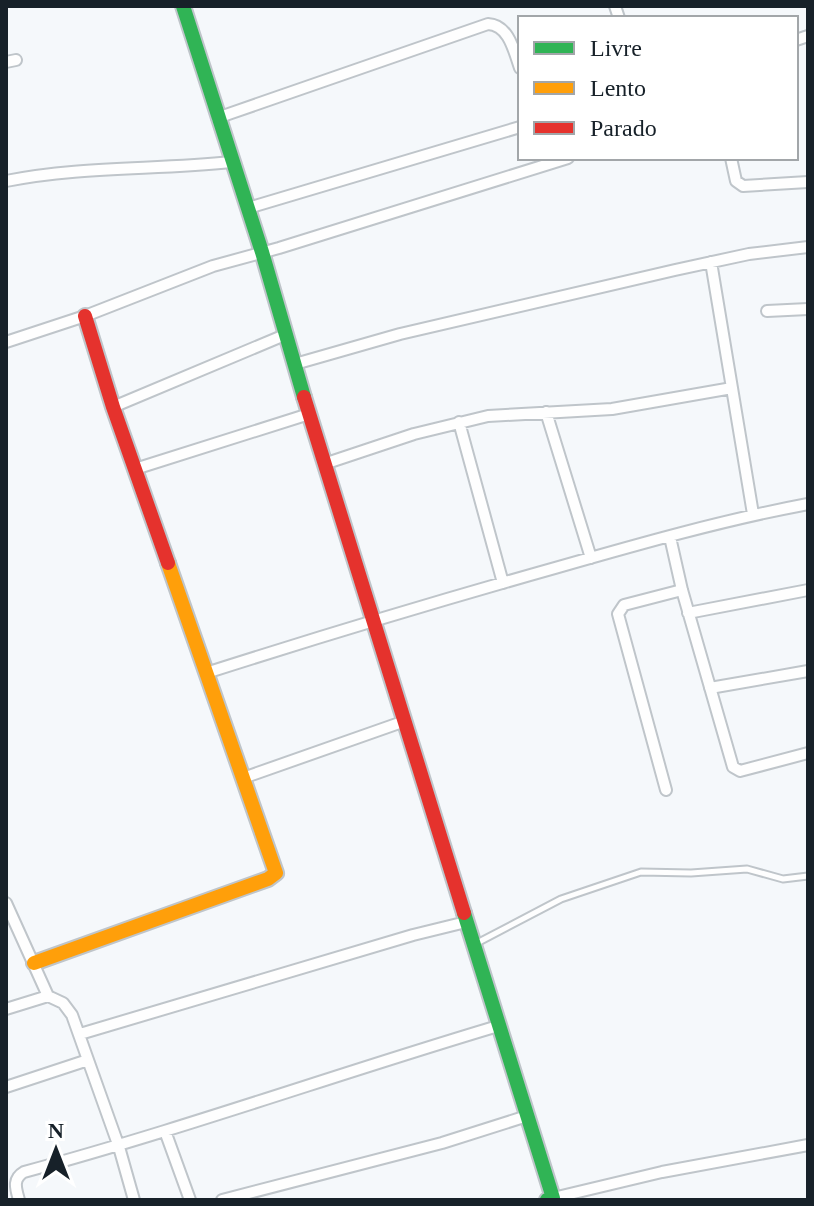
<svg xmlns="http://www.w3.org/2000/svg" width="814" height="1206" viewBox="0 0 814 1206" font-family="'Times New Roman',serif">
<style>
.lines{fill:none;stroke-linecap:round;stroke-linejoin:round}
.lane-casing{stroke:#bfc5ca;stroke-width:9}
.street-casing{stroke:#bfc5ca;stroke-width:14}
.fast-casing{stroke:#bfc5ca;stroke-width:18}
.slow-casing{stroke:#bfc5ca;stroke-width:18}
.jam-casing{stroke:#bfc5ca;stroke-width:18}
.lane{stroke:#fefefe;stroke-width:5}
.street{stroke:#fefefe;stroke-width:10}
.fast{stroke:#30b455;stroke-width:14}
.slow{stroke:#ff9f0a;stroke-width:14}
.jam{stroke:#e5322d;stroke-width:14}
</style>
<rect width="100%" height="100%" fill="#f5f8fb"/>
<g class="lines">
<defs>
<path id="lane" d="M477,943l84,-44 80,-27 50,1 56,-4 36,10 25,-3"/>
<path id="street" d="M615,6l4,12
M796,40l12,-4
M6,62l10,-2
M217,118l271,-94c21,1 26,27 32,44
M731,158l5,23 7,5 65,-4
M6,181c74,-15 150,-11 225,-19
M248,208l272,-81
M711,262l42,252
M767,311l41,-2
M6,342l79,-26 128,-50 66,-18 289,-90
M295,364l105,-30 275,-64 74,-16 59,-7
M113,407l174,-73
M546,412l45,146
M459,422l44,161
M324,464l90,-30 74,-18 124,-7 120,-21
M135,469l174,-55
M670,537l12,53 51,177 7,4 68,-18
M688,613l120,-23
M206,673c116,-37 232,-72 349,-105 84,-24 168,-48 253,-64
M710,688l98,-17
M243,778l162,-57
M666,790l-48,-176 6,-9 58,-15
M6,903l42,93 15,7 9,12 47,132 15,53
M6,1009l42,-13
M80,1034l333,-99 53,-13
M6,1087l82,-27
M165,1131l25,69
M553,1198l109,-26 146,-27
M19,1200c-3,-11 -7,-21 5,-28 159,-43 316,-99 474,-146
M222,1200l220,-57 85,-27"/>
<path id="fast" d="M183,6l79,246 42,145
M464,913l89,285 -6,2"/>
<path id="slow" d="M34,963l234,-84 8,-6 -108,-310"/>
<path id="jam" d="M85,316l28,91 55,156
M304,397l160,516"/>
</defs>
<use href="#lane" class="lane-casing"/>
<use href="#street" class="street-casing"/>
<use href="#fast" class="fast-casing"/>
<use href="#slow" class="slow-casing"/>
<use href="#jam" class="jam-casing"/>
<use href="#lane" class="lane"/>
<use href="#street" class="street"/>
<use href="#fast" class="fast"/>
<use href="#slow" class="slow"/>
<use href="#jam" class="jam"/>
</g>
<rect width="814" height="1206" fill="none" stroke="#172129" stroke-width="16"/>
<rect x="518" y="16" width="280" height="144" fill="#ffffff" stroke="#a2a6a9" stroke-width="2"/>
<rect x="534" y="42" width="40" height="12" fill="#30b455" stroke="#a2a6a9" stroke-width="2"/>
<text x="590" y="56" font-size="24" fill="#172129">Livre</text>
<rect x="534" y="82" width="40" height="12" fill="#ff9f0a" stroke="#a2a6a9" stroke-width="2"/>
<text x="590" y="96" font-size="24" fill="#172129">Lento</text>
<rect x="534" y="122" width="40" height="12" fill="#e5322d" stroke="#a2a6a9" stroke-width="2"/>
<text x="590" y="136" font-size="24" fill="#172129">Parado</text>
<g transform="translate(56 1150)" stroke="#ffffff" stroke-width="6" paint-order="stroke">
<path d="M0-6L14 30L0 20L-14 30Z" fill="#172129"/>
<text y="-12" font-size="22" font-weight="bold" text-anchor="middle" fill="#172129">N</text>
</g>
</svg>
